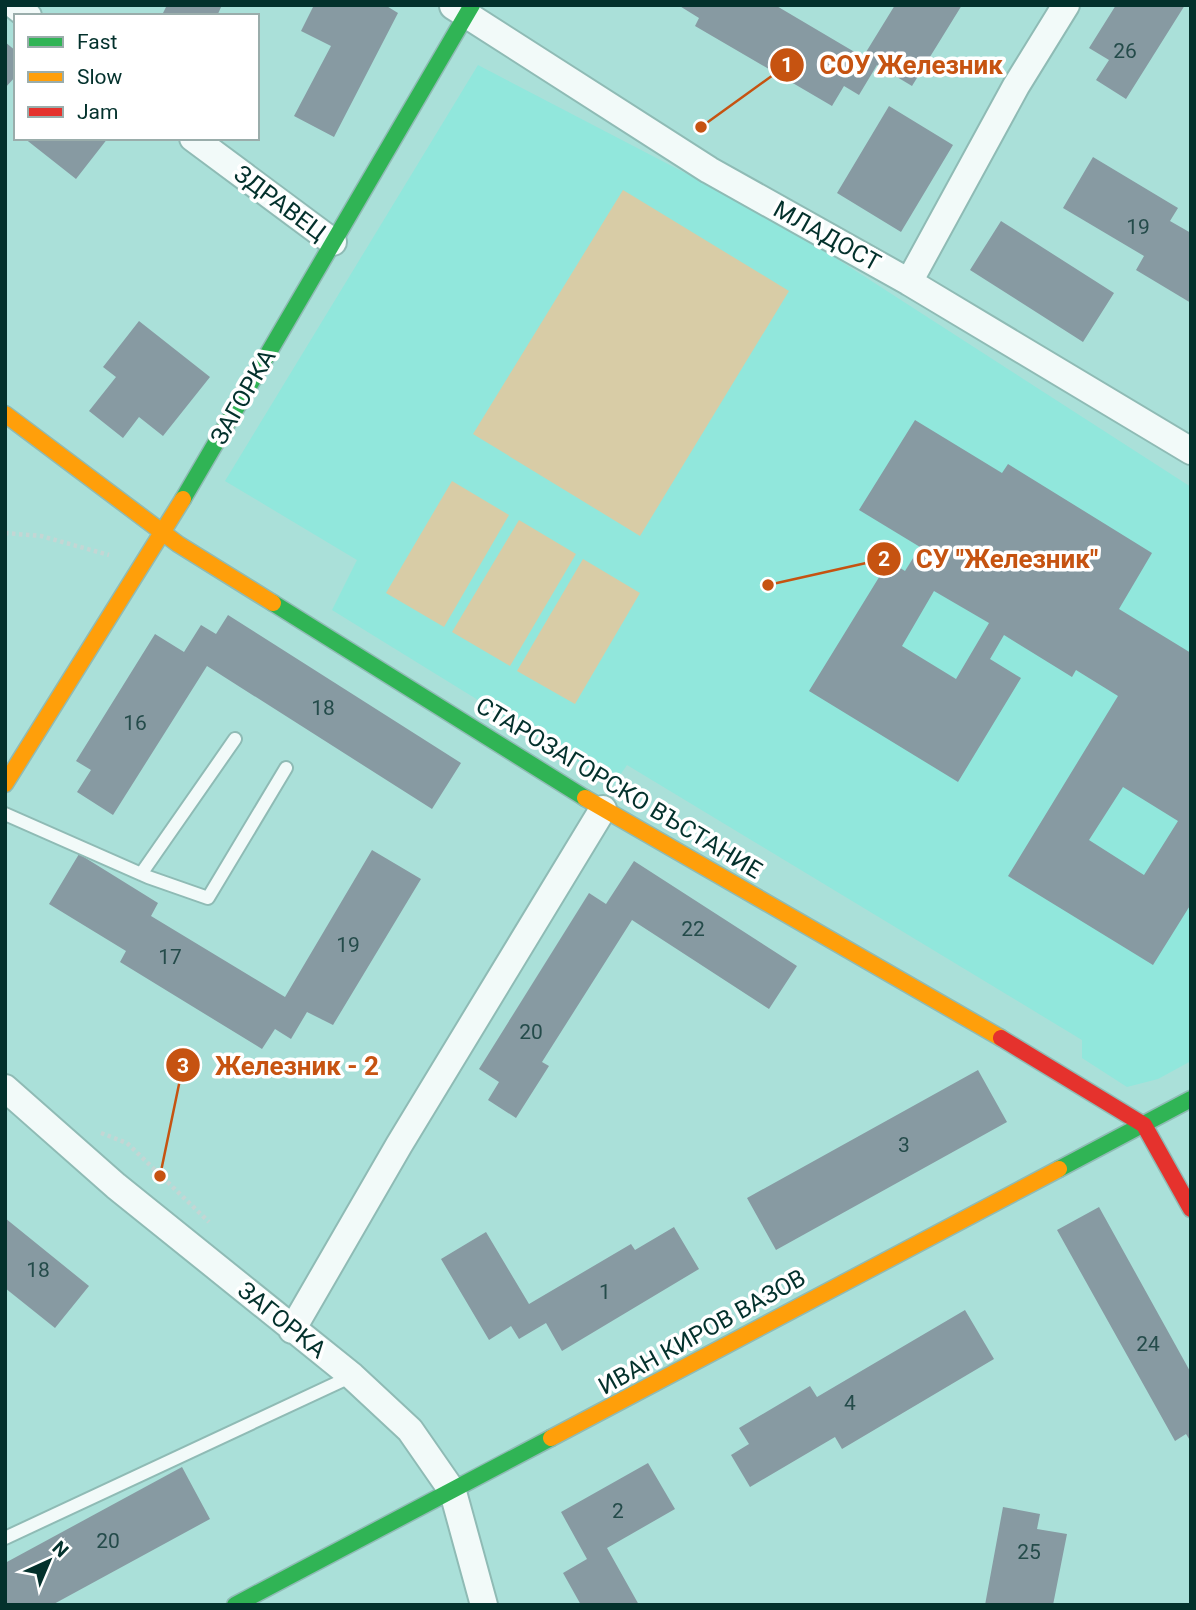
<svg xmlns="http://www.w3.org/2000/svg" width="1196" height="1610" viewBox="0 0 1196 1610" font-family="Roboto,sans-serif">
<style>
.built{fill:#91e7dc}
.green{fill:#d8cca6}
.building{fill:#879aa2;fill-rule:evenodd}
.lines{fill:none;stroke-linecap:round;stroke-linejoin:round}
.lane-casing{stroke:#8fbbb5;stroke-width:16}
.street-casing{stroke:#8fbbb5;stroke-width:30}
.fast-casing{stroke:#8fbbb5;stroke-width:19}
.slow-casing{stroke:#8fbbb5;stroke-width:19}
.jam-casing{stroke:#8fbbb5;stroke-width:19}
.path{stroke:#c4d6d4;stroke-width:4.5;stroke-dasharray:3.5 3.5;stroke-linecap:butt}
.lane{stroke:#f2faf9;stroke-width:12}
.street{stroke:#f2faf9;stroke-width:26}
.fast{stroke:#30b455;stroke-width:16}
.slow{stroke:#ff9f0a;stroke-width:16}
.jam{stroke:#e5322d;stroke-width:16}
.labels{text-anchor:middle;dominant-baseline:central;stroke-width:7;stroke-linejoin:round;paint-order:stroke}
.number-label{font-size:21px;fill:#244b4a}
.street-label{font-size:24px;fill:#03312c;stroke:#fff}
.leader{fill:none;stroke:#c65311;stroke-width:2.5}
.callout-dot{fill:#c65311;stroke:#fff;stroke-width:2.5}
.mark-label{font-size:21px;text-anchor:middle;font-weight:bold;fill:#fff}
.callout-label{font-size:26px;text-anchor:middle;font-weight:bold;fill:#c65311;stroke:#fff;stroke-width:7;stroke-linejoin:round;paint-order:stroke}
</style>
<rect width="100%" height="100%" fill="#aae0d9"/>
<path class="built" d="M478,65l305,159 408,263v574l-33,18 -31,8 -45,-29v-18l-455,-275 -13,19 -282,-174 25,-50 -132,-79z"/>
<path class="green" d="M623,190l166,101 -149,245 -167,-102z
M452,481l57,34 -65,112 -58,-34z
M519,520l57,34 -66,112 -58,-34z
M583,559l57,34 -65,111 -58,-33z"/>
<path class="building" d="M167,5h55l-5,11h-49l-5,-3z
M314,5h71l13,8 -64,124 -40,-21 37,-70 -30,-15z
M678,5h97l88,52 32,-52h67l-50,81 -35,-21 -18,30 -15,-9 -12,20 -137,-80 4,-8z
M1116,5h69l-59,94 -30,-19 13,-20 -20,-12z
M5,42l11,9v25l-11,12z
M889,106l64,39 -52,87 -64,-39z
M24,138h84l-32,41z
M1093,157l85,51 -8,13 21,12v70l-55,-33 8,-14 -81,-48z
M1001,221l113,72 -31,49 -113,-72z
M139,321l71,56 -47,59 -24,-19 -16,21 -34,-27 27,-34 -13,-10z
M915,420l87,53 6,-9 144,89 -33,56 72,44v251l-38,61 -145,-89 110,-180 -42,-26 -4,7 -68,-42 -14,24 31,19 -63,104 -149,-91 80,-130 16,10 15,-24 -61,-37zM934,591l55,32 -33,56 -54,-33zM1123,787l55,34 -34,54 -55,-35z
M228,615l233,148 -29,46 -225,-143 -94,149 -36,-23 14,-22 -15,-9 79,-127 29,18 17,-27 15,9z
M372,850l49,29 -88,146 -26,-13 -16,27 -16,-10 -13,20 -142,-87 6,-11 -77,-47 30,-50 79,49 -7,13 134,81z
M634,861l163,105 -28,43 -137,-89 -90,142 7,4 -33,52 -28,-18 11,-18 -20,-13 110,-176 17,11z
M978,1070l29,52 -231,128 -29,-52z
M1099,1207l92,166v69l-5,-8 -11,7 -118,-211z
M5,1218l84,68 -34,42 -50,-40z
M674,1227l25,42 -137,82 -16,-28 -27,16 -8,-13 -22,14 -48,-81 45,-27 43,72 102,-60 4,6z
M965,1310l29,49 -152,90 -7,-12 -85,50 -19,-32 18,-11 -10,-16 71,-42 7,11z
M648,1463l27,46 -68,39 32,57h-58l-18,-32 24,-14 -26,-47z
M182,1467l28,52 -158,86h-47v-42z
M1003,1507l37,7 -3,15 30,5 -14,71h-68z"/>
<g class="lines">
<defs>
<path id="lane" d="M5,814l143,63 60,21 78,-130
M141,874l94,-135
M5,1538l347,-162"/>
<path id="street" d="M14,5l14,11
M453,6l256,164 200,112 282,169
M193,138l140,104
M909,282l107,-196 50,-81
M5,1088l111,98 236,190 58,54 43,62 31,113
M292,1330l107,-185 204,-336"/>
<path id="fast" d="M183,499l289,-494
M273,603l312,195
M1059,1169l132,-70
M235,1605l316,-167"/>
<path id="slow" d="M5,414l173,130 95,59
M5,784l178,-285
M585,798l416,240
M551,1438l508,-269"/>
<path id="jam" d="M1001,1038l143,87 47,84"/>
</defs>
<use href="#lane" class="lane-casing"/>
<use href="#street" class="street-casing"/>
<use href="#fast" class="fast-casing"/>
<use href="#slow" class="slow-casing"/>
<use href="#jam" class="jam-casing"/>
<path class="path" d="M5,533l36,3 68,19
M101,1133l26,10 82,79"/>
<use href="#lane" class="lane"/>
<use href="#street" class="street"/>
<use href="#fast" class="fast"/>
<use href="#slow" class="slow"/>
<use href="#jam" class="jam"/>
</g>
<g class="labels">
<g class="number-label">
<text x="1125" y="51">26</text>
<text x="1138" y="227">19</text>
<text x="323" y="708">18</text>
<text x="135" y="723">16</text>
<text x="693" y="929">22</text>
<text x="348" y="945">19</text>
<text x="170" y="957">17</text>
<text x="531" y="1032">20</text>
<text x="904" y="1145">3</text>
<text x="38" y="1270">18</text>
<text x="605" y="1292">1</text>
<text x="1148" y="1344">24</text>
<text x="850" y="1403">4</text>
<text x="618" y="1511">2</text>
<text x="108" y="1541">20</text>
<text x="1029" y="1552">25</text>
</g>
<g class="street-label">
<text transform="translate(280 203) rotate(37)">ЗДРАВЕЦ</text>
<text transform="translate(827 236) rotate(29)">МЛАДОСТ</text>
<text transform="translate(243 397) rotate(-60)">ЗАГОРКА</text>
<text transform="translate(619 788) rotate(31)">СТАРОЗАГОРСКО ВЪСТАНИЕ</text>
<text transform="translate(282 1320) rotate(39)">ЗАГОРКА</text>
<text transform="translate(702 1332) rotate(-29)">ИВАН КИРОВ ВАЗОВ</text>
</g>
</g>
<path class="leader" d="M701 127L787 65M768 585L884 559M160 1176L183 1065"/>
<g class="callout-dot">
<circle cx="701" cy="127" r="7"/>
<circle cx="768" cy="585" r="7"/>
<circle cx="160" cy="1176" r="7"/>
<circle cx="787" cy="65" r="18"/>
<circle cx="884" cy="559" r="18"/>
<circle cx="183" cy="1065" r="18"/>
</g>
<g class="mark-label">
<text x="787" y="72">1</text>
<text x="884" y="566">2</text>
<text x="183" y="1073">3</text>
</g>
<g class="callout-label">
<text x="911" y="74">СОУ Железник</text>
<text x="1007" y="568">СУ "Железник"</text>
<text x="297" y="1075">Железник - 2</text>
</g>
<rect width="1196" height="1610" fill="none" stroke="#03312c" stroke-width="14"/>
<rect x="14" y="14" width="245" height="126" fill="#ffffff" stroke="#9aadab" stroke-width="2"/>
<rect x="28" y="37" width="35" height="10" fill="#30b455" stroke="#9aadab" stroke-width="2"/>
<text x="77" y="49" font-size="21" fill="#03312c">Fast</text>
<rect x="28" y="72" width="35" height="10" fill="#ff9f0a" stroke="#9aadab" stroke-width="2"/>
<text x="77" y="84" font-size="21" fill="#03312c">Slow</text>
<rect x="28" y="107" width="35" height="10" fill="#e5322d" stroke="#9aadab" stroke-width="2"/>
<text x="77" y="119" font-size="21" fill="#03312c">Jam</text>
<g transform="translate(49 1561) rotate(44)" stroke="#ffffff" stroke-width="5" paint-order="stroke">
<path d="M0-5L12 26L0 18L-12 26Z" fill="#03312c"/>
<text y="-10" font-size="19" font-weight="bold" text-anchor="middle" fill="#03312c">N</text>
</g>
</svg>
